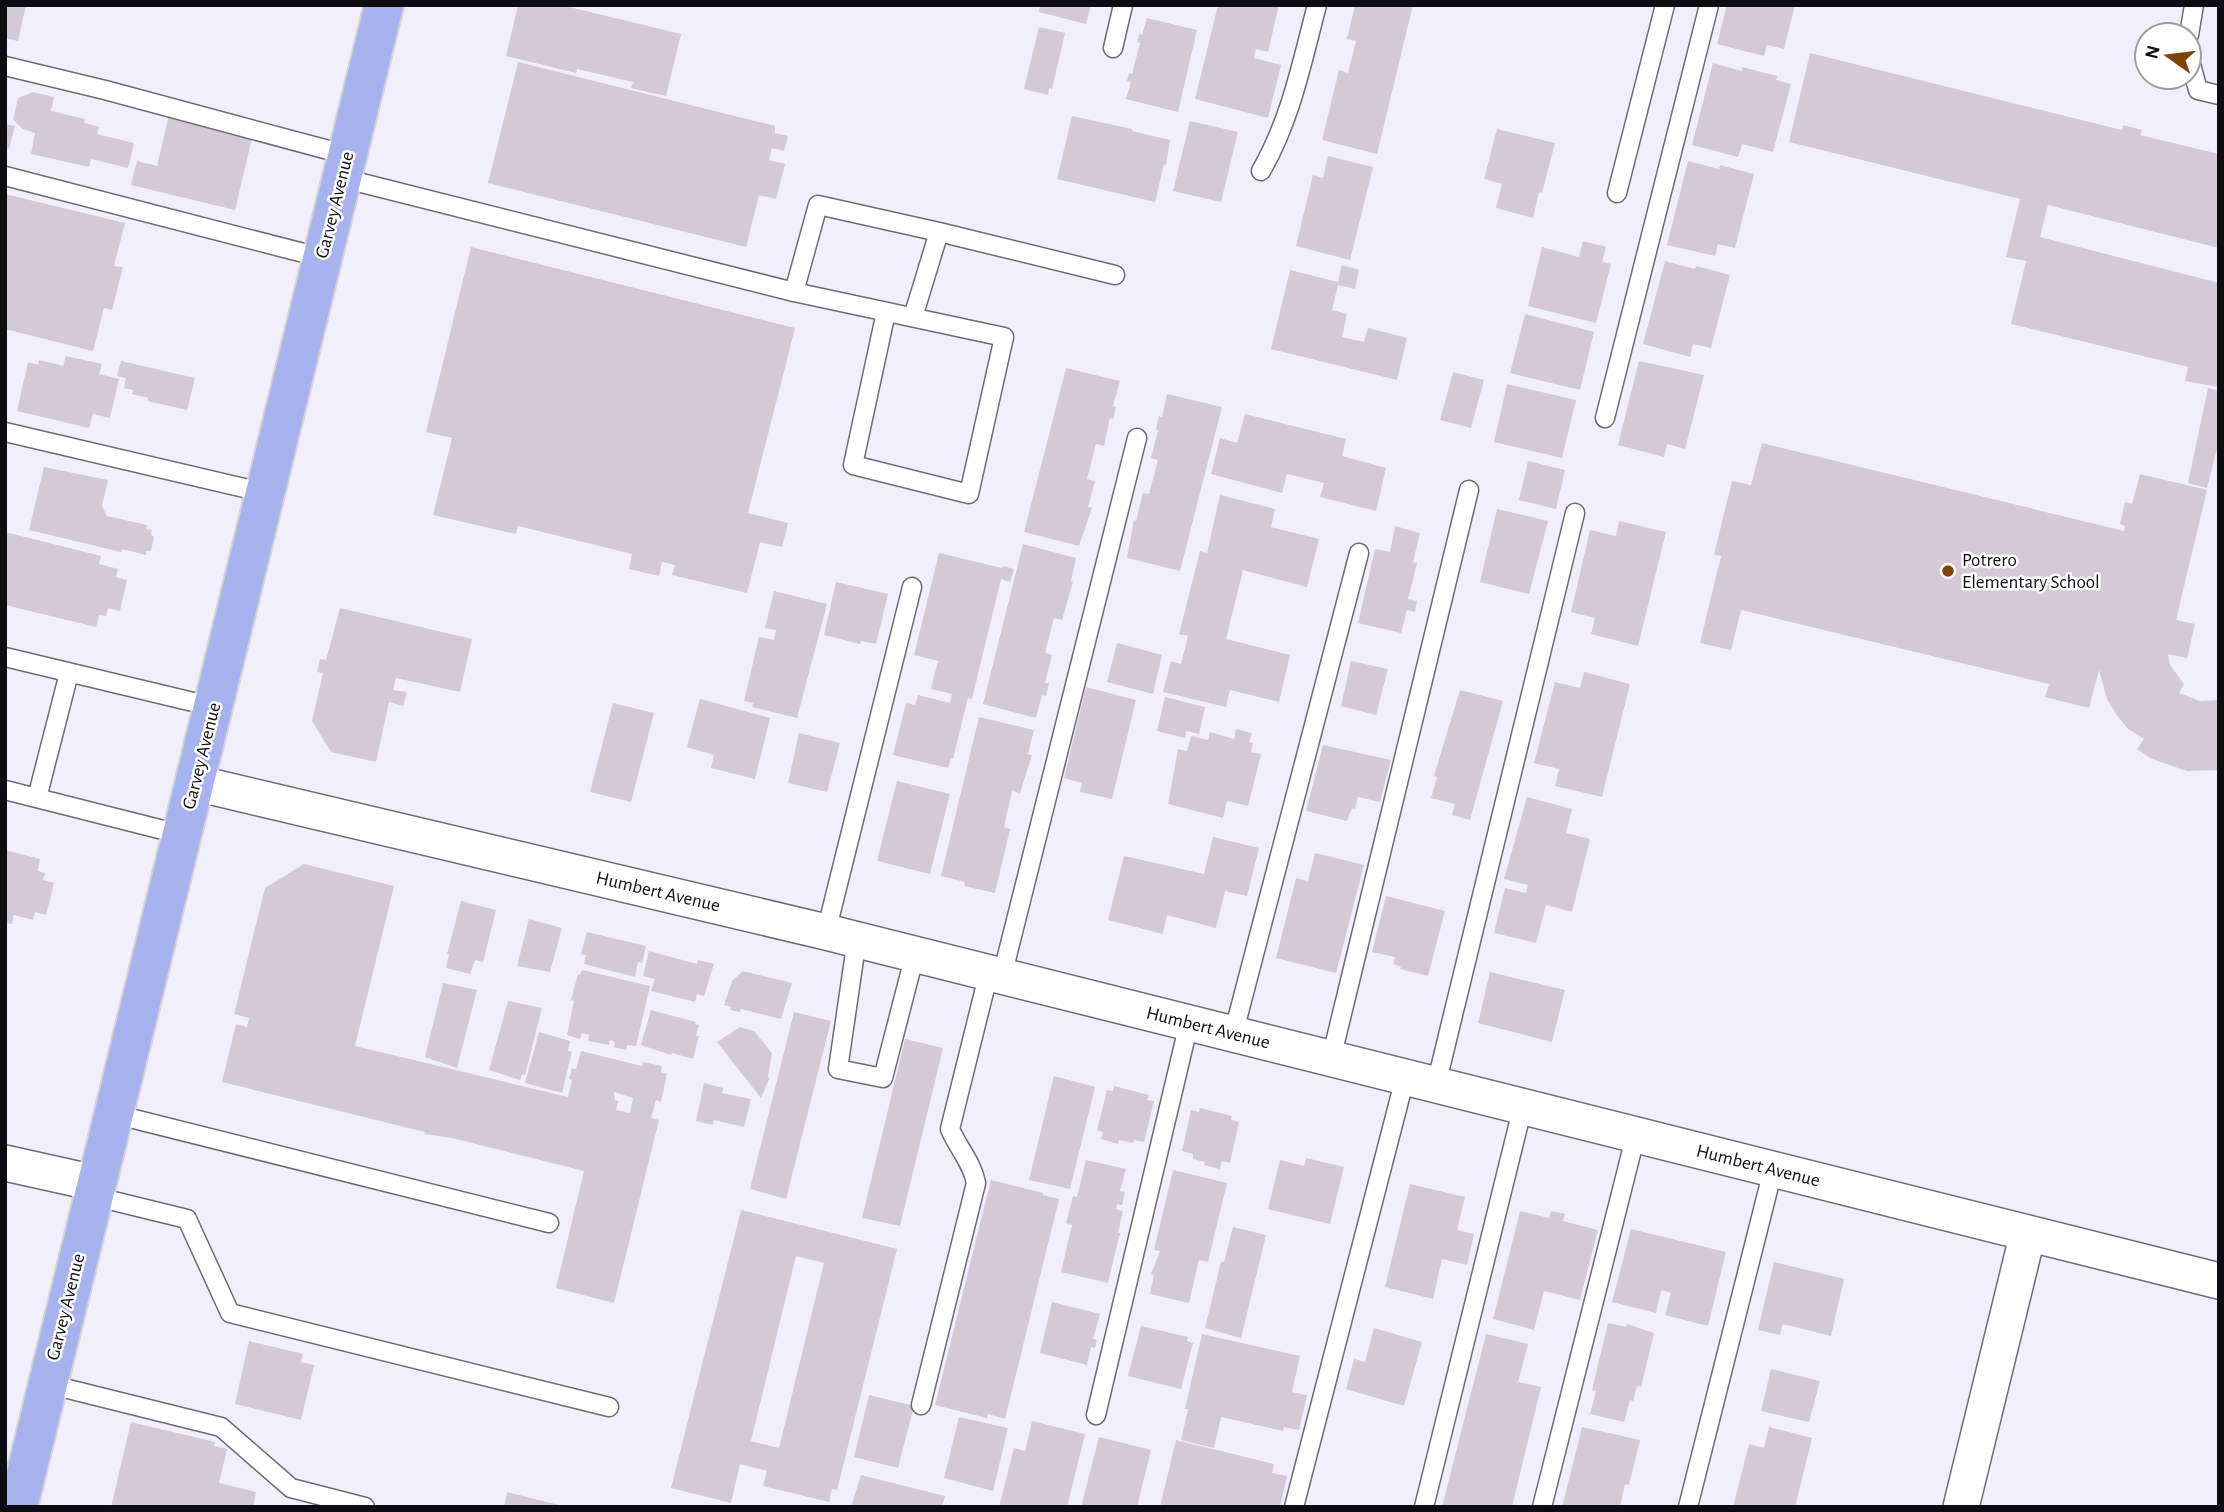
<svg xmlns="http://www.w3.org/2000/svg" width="2224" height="1512" viewBox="0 0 2224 1512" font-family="'Alegreya Sans',sans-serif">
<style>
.building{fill:#d3cad5;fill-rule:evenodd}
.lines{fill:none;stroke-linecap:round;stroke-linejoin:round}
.lane-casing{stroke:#6e6b76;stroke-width:21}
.street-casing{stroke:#6e6b76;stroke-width:38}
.primary-casing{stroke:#d3d3d4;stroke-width:42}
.lane{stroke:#fff;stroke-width:18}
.street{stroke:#fff;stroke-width:35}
.primary{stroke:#a6b3ee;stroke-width:38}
.poi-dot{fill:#824404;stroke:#fff;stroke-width:2.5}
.labels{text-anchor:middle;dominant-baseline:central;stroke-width:5;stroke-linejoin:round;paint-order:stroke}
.street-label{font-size:19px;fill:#0d0c10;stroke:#fff}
.poi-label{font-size:19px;fill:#0d0c10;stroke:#fff;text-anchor:start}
</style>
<rect width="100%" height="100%" fill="#f2effc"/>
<path class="building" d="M5,5h21l-8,36 -13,-3z
M518,5h43l120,29 -15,62 -35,-8 2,-6 -56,-13 -1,4 -70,-17z
M1040,5h51l-5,19 -47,-12z
M1218,5h61l-11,47 -12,-3 -2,9 27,7 -13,53 -73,-19z
M1355,5h58l-36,149 -55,-14 17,-70 9,3 8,-32 -9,-2z
M1727,5h68l-11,44 -17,-4 -3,11 -47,-12z
M1147,18l50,12 -19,82 -52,-13 5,-17 -4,-1 2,-8 3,1 8,-31 -3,-1 2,-8 3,1z
M1039,27l26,6 -13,56 -3,-1 -1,7 -24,-6z
M1810,53l312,77 1,-5 19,5 -2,5 79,19v94l-171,-43 -8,32 179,46v104l-34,-6 3,-14 -177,-43 15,-63 -20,-4 14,-58 -231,-57z
M518,62l257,64v7l13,3 -4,15 -12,-3 -3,12 16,4 -9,35 -17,-4 -13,52 -258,-64z
M1713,63l29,8v-4l35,9 -1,4 15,4 -18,68 -31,-8 -4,13 -46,-12z
M33,92l21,5 -3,14 34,8 -1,4 15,4 -2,7 37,9 -6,25 -37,-9 -2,8 -58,-13 4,-21 -12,-4 -10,-9 5,-22z
M169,115l83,23 -17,72 -104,-25 6,-24 20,5z
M1072,116l60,13v2l38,9 -4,25 -2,-1 -9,38 -98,-23z
M1190,121l48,11 -17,70 -48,-11z
M5,124l10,2 -6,23 -4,-1z
M1497,129l58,14 -13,50 -3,-1 -6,26 -37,-10 6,-24 -18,-5z
M1328,156l45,11 -23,93 -54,-14 17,-71 10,3z
M1688,161l31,8 1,-4 34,9 -19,74 -17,-4 -3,12 -48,-11z
M5,194l120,29 -11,43 9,1 -11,43 -8,-2 -11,43 -88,-22z
M1583,241l23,6 -4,15 9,2 -15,59 -68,-17 14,-59 37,10z
M471,247l324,81 -47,185 40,10 -6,24 -22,-5 -13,51 -75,-18 3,-10 -13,-3 -3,14 -30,-7 3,-15 -114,-28 -2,8 -83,-19 19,-77 -26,-6z
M1665,261l30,8 1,-3 34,9 -19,73 -18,-4 -3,13 -47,-13z
M1342,265l17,5 -4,19 -17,-4 -6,25 15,4 -5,23 22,5 4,-14 39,10 -10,42 -126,-31 19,-79 48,12z
M1525,314l69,18 -14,58 -70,-17z
M66,356l36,8 -3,10 20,5 -9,39 -17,-4 -4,14 -72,-17 11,-49 10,3 1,-5 24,6z
M121,361l74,17 -8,32 -39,-9v-3l-16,-4 1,-4 -9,-2 2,-10 -9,-2z
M1639,361l65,14 -19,74 -18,-5 -3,13 -46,-12z
M1066,368l54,13 -7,25 3,1 -3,12 -3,-1 -6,28 -8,-2 -9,35 8,2 -7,26 4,1 -13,38 -55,-14z
M1453,372l31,8 -13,48 -31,-8z
M1507,384l69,16 -14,58 -68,-16z
M2208,388l11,3v50l-12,47 -19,-5z
M1167,394l55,13 -42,164 -53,-13 7,-38 2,1 7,-28 6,1 9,-34 -7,-2 7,-28h-2l3,-14 3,1z
M1245,414l101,25 -4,17 44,12 -10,43 -56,-14 4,-14 -37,-9 -5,19 -71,-19 9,-36 17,5z
M1762,443l362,88 1,-5 -5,-2 5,-22 7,2 8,-30 67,16 -31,130 19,4 -8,34 -19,-4 2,11 14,19 -5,9 21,8 19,-1v70l-32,1 -35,-12 -15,-10 7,-10 -16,-10 -12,-15 -9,-15 -8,-29 -10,38 -44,-11 4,-13 -308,-74 -10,40 -31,-7 21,-87 -7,-1 18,-74 19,4z
M1528,461l37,9 -9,39 -37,-9z
M44,467l64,13 -6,26 5,10 40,9 -1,4 6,1 -1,4 3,3 -3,14h-5v4l-24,-6 -1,3 -92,-22z
M1220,495l55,14 -4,18 48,12 -12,48 -64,-17 -17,69 64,16 -11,47 -49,-12 -4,17 -63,-15 8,-31 10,3 7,-28 -9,-2 21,-83 7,2z
M1497,509l51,12 -19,73 -49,-12z
M1619,521l47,11 -28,114 -47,-12 4,-16 -24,-6 19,-82 26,6z
M1395,526l25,7 -7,29 4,1 -9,36 9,2 -2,11 -8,-2 -6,23 -43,-10 17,-74 15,3z
M5,532l96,24 -2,8 19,5 -2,8 11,3 -7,31 -12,-3 -2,8 -7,-1 -3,12 -91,-22z
M1023,544l53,14 -5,23h2l-11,39 -8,-2 -9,35 7,2 -7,28h4l-3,13 -4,-1 -6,23 -53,-14z
M939,553l63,15 1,-2 11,3 -4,13 -9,-3 -29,120 -4,-1 -15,61 -2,-1 -3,10 -55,-13 13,-52 9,2 3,-10 32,8 2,-9 -21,-5 7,-28 -24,-6z
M836,582l52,12 -12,50 -15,-3 -1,3 -36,-9z
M774,591l53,13 -30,114 -45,-11 1,-4 -9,-2 15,-64 15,3 2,-10 -11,-2z
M340,608l132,31 -12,53 -64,-14 -3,12 14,2 -4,14 -14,-4 -13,60 -45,-10 -19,-31 11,-48 -6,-1 3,-13 6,1z
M1117,643l45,12 -9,39 -46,-12z
M1351,661l37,8 -12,46 -35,-9z
M1584,672l46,12 -28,113 -47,-11 4,-17 -25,-6 21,-81 25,6z
M1086,687l50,13 -24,99 -32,-7 2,-9 -18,-5z
M1460,690l43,11 -33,119 -18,-5 3,-11 -24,-6 6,-21 -3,-1z
M1165,697l40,10 -6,27 -13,-3 -1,7 -28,-7z
M700,699l70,19 -15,61 -44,-11 3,-13 -27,-8z
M613,703l41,10 -23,89 -41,-10z
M979,717l55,13 -6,24 4,1 -12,38 -8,-2 -8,36 6,2 -15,64 -31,-7 1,-4 -24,-6z
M1236,729l16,4 -3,9 4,1 -2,9 10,2 -13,52 -21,-5 -4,17 -55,-14 10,-55 9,2 4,-15 17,4 2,-8 24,7z
M799,733l41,10 -13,49 -39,-9z
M1323,745l68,15 -11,42 -22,-5 -3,12 -3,-1 -5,13 -41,-10z
M897,781l53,13 -20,80 -53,-13z
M1527,797l45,12 -6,24 24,6 -18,73 -26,-7 -10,38 -42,-10 11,-45 21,5 2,-8 -24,-6z
M1213,837l46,11 -12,48 -22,-5 -9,37 -49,-13 -4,19 -55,-14 16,-64 80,18z
M5,850l35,9 -2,12 7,2 -2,7 11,3 -8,32 -11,-3 -2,8 -19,-5 -2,9 -7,-1z
M1315,853l49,12 -28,108 -60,-15 20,-80 12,3z
M304,864l90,22 -39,160 213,51 4,-17 -3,-1 3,-11 4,1 5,-18 61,15 1,-4 19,4 -1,6 6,2 -6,28 -5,-2 -5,18 8,2 -45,183 -58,-15 28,-117 -132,-33 -28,-4 1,-2 -203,-50 14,-58 11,3 2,-9 -15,-4 31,-126zM614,1092l19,6 -3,15 -14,-3 2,-9 -3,-1z
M1386,896l59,15 -17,65 -28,-7 1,-2 -8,-3 2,-7 -23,-5z
M461,901l35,9 -13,52 -8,-2 -5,14 -24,-6 3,-14h-2z
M529,919l33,9 -12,44 -33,-6z
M587,932l59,14 -4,17 -4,-1 -3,15 -51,-13 2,-9 -5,-1z
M649,951l48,13 1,-4 16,4 -10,32 -7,-2 -2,8 -44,-11 4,-12 -12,-3z
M582,970l68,16 -14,60 -9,-1 -1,5 -12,-3 1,-5 -5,-2 -1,5 -21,-4 1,-6 -7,-2 -2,6 -13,-4 7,-34 -3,-1 7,-26 2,1z
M743,971l49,12 -11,36 -40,-10 -1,3 -10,-2 1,-3 -7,-2 8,-24z
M1490,972l75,18 -13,52 -74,-19z
M443,983l34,7 -20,78 -32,-11z
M508,1001l34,7 -17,67 -3,-1 -2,6 -31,-10z
M651,1010l45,12 -1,2 4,1 -3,11h3l-6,23 -21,-6 -1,2 -30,-10z
M794,1012l37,9 -45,178 -36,-10z
M740,1027l14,4 18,22 -4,23 1,3 -8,19 -44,-56z
M539,1032l31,9 -2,10 4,1 -10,41 -37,-10z
M905,1039l38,9 -43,178 -38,-8z
M1054,1076l41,11 -25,102 -41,-9z
M704,1083l19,5 -1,5 29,6 -7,28 -30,-7 -1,5 -17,-4z
M1114,1086l35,9 -2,5 7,1 -10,41 -10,-2 -1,3 -14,-3 -1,4 -17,-5 2,-7 -6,-2 10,-40 6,1z
M1200,1108l32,8 -1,4 8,2 -9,41 -8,-2 -2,8 -16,-4 1,-3 -12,-3v-5l-11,-3 9,-41 8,2z
M1306,1158l38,9 -14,57 -62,-15 12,-49 24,6z
M1086,1160l40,9 -6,22 5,1 -3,13 -5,-1 -1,5 7,2 -5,22h2l-12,50 -47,-11 11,-47 -6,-2 7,-27 4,1z
M1173,1170l54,13 -19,79 -9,-2 -10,43 -39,-9 4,-19 -3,-1 9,-23 -6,-1z
M991,1180l52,13v2l16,4 -54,220 -17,-5 -1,4 -52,-13z
M1410,1184l55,13 -8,33 17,4 -7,31 -25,-6 -9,40 -48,-12z
M741,1210l156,39 -60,241 -5,-1 -3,13 -66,-16 4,-15 -27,-7 -9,39 -60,-15zM796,1256l28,7 -45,185 -28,-7z
M1520,1211l29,7 2,-7 14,3 -2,7 35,9 -18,70 -36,-9 -10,39 -41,-11z
M1233,1227l33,8 -25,103 -36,-10 16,-66h3z
M1631,1229l95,23 -18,74 -43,-11 6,-22 -10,-3 -5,23 -44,-11z
M1774,1262l70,17 -13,57 -48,-12 -3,11 -22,-5z
M1052,1302l48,12 -7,25 4,1 -2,8 -4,-1 -4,18 -47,-12z
M1608,1323l18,4 1,-3 27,9 -13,54 -4,-1 -4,15 -3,-1 -6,22 -34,-8 6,-23 -4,-1z
M1141,1326l47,11 -1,4 6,2 -12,46 -53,-13z
M1374,1328l48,14 -18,64 -58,-17 8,-30 11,3z
M1202,1334l98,22 -8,36 15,3 -8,35 -15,-3 -1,4 -62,-14 -7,31 -33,-8 7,-31h-3z
M1486,1334l42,10 -10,38 23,5 -29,120h-70z
M249,1341l54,13 -2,8 13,3 -13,55 -66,-16z
M1771,1369l49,12 -11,41 -48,-11z
M869,1395l45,11 -16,62 -44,-11z
M959,1417l49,11 -15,63 -49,-13z
M1032,1421l53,13 -18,73h-68l15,-59 11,3z
M131,1422l84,20 -1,4 13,3 -8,34 37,9 -3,15h-142z
M1582,1427l58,13 -11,45 -4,-1 -5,23h-58z
M1769,1427l43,11 -17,69h-62l16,-63 15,4z
M1099,1437l52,13 -14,57h-56z
M1176,1440l98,24 -2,9 15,3 -7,31h-120z
M861,1475l84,21 -3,11h-91z
M507,1492l56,14v1h-59z"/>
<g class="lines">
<defs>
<path id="lane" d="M2189,35l5,-30
M1113,48l10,-43
M2189,57l9,33 21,5
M5,66l100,24 242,65
M1261,171c30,-52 41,-109 56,-166
M5,176l318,82
M342,178l452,114 210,45 -35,157 -116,-29 33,-153
M1617,193l48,-188
M939,232l176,43
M794,292l24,-87 121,27 -26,85
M1605,418l104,-413
M5,432l261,61
M5,657l209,50
M5,790l178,45
M37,798l32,-125
M826,932l86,-345
M857,939l-19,130 45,9 32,-124
M1002,976l135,-538
M1233,1035l126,-482
M1331,1059l138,-569
M1436,1085l139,-572
M114,1114l435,109
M93,1196l94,23 43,94 379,94
M48,1384l173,43 70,61 74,19
M921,1405l55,-222c-4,-21 -18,-35 -26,-54l39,-157
M1096,1415l93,-392
M1294,1507l111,-429
M1424,1507l99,-401
M1542,1507l94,-373
M1688,1507l85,-337"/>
<path id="street" d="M196,783l630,149 1393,349
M5,1163l90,20
M1961,1507l67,-274"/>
<path id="primary" d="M18,1507c121,-501 245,-1001 366,-1502"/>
</defs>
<use href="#lane" class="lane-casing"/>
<use href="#street" class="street-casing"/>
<use href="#primary" class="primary-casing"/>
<use href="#lane" class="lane"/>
<use href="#street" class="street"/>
<use href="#primary" class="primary"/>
</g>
<circle class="poi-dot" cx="1948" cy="571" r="7"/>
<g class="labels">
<g class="street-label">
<text transform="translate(335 205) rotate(-76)">Garvey Avenue</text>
<text transform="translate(202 756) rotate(-76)">Garvey Avenue</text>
<text transform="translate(658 892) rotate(13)">Humbert Avenue</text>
<text transform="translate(1208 1028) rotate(14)">Humbert Avenue</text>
<text transform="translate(1758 1166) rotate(14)">Humbert Avenue</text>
<text transform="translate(66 1307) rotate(-76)">Garvey Avenue</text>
</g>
<g class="poi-label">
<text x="1962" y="560">Potrero<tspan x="1962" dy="22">Elementary School</tspan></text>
</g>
</g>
<rect width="2224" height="1512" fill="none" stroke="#0d0c10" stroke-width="14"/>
<g transform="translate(2168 56) rotate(284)"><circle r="33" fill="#ffffff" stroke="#9e9e9f" stroke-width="2"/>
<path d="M0-5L12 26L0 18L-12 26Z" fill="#824404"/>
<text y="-10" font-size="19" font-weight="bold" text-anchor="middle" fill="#0d0c10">N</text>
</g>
</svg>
